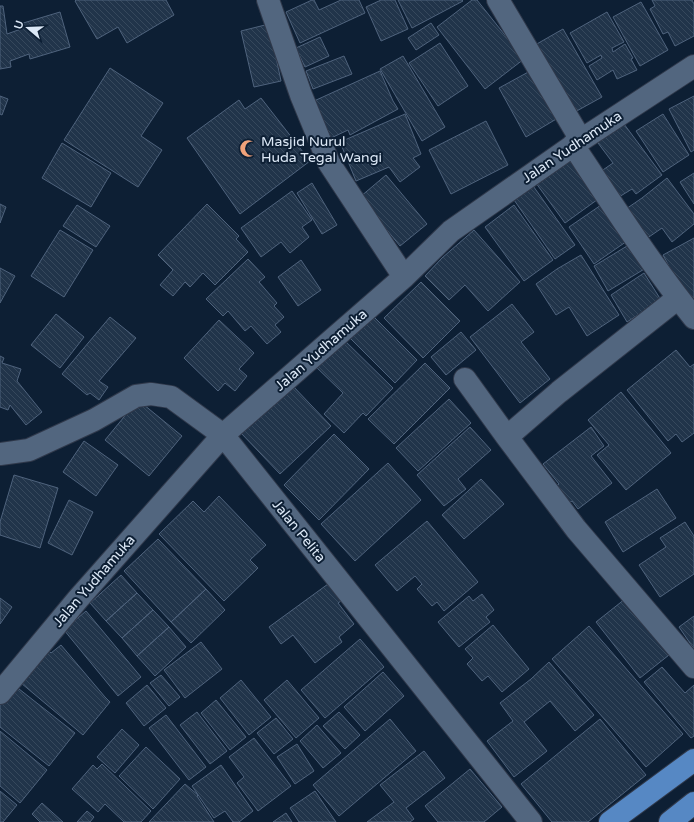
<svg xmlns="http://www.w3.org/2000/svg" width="694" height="822" viewBox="0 0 694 822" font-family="'Varela Round',sans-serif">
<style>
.building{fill:url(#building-back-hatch);stroke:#4f637d}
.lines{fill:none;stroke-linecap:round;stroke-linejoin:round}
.minor-casing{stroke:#30394b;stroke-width:24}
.trunk-casing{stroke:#30394b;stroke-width:24}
.minor{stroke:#52667f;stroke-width:22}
.trunk{stroke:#5688c4;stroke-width:22}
.labels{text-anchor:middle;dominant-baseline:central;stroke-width:4;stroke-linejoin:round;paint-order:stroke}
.poi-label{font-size:14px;fill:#dce8f6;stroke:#0d1f34;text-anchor:start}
.street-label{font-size:14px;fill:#dce8f6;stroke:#0d1f34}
</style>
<defs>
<pattern id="building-back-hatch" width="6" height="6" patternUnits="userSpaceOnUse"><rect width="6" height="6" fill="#21344a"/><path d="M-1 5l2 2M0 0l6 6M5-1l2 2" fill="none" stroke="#36485c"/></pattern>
</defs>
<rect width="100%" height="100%" fill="#0d1f34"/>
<path class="building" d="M76,0h90l8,15 -47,28 -9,-16 -21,12 -22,-38z
M312,0h2l5,10 22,-10h18l6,13 -65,30 -14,-31z
M381,0h14l13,29 -27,12 -15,-34z
M398,0h64l1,1 -51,27z
M472,0h5l47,59 -39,30 -48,-62z
M652,0h40l2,4v32l-19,10 -7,-14 -5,2 -13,-25 5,-3z
M641,2l27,48 -28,16 -27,-49z
M0,6h3l4,28 14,-5 -1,-5 40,-12 10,35 -40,12 -1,-5 -19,7 1,6 -11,2z
M607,12l17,30 -12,6 1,4 12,-8 8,14 -2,1 6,11 -20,9 -4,-9 -16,10 -8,-14 13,-8 -1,-3 -14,8 -17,-30z
M431,23l8,12 -23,15 -8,-12z
M269,24l12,57 -27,6 -13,-56z
M563,29l39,68 -29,16 -38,-68z
M320,37l9,19 -24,11 -9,-19z
M440,43l28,43 -30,20 -29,-43z
M344,56l8,18 -39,15 -7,-18z
M403,56l42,71 -23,14 -42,-72z
M110,68l53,35 -22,33 21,14 -24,37 -74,-47z
M532,70l26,48 -32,19 -27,-49z
M380,71l13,30 5,8 -48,26 -2,-5 -17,8 -17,-37z
M0,96l8,3 -6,16 -2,-1z
M694,96v54l-3,2 -22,-43z
M261,98l49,63 -70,53 -53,-76 52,-38 6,9z
M405,114l16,40 -8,4 7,9 -20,15 -11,-15 -33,14 -16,-39z
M663,114l26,41 -26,17 -27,-41z
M621,120l41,55 -26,19 -4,-5 -18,11 -17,-26 16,-11 -18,-24z
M486,121l22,44 -57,29 -22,-44z
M62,143l49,30 -20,34 -49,-29z
M570,153l31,44 -36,26 -32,-44z
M694,173v31l-14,-22z
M386,175l41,49 -27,22 -40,-49z
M667,178l27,36v10l-22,18 -10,-14 -19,13 -20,-30 19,-13z
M312,183l25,42 -15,9 -25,-41z
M531,183l44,62 -20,14 -43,-62z
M292,191l20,29 -10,7 7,10 -19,16 -9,-11 -20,15 -20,-29z
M604,203l26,36 -36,25 -25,-37z
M0,204l6,3 -6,16z
M207,204l32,32 -3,3 12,13 -33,33 -12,-12 -13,14 -5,-5 -12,14 -13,-11 13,-15 -15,-15z
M77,205l33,21 -14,21 -33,-21z
M514,205l39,55 -29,21 -39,-54z
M60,230l33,20 -29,47 -33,-21z
M474,230l46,52 -32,29 -23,-26 -16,15 -24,-24 17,-18z
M694,238v71l-2,1 -29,-55z
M632,243l14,25 -38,23 -14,-25z
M581,255l38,60 -32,21 -18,-29 -13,8 -20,-31 21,-15z
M248,259l17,18 -6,5 18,21 -3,3 10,11 -9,8 6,7 -14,12 -16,-18 -6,5 -17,-20 -5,5 -17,-17z
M301,260l20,30 -23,16 -20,-29z
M0,268l15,8 -15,27z
M644,273l17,27 -34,22 -16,-27z
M421,282l39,39 -37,37 -39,-40z
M512,304l22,28 -13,10 29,37 -30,24 -50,-66z
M368,311l49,49 -22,23 -49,-49z
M56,314l28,23 -24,31 -29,-23z
M110,317l26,21 -37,43 9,6 -9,13 -9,-7 -3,2 -25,-21z
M219,320l35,33 -15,16 8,7 -12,15 -10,-8 -7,8 -34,-33z
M461,332l15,18 -30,25 -15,-18z
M340,336l53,52 -27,28 -3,-3 -19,20 -20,-19 19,-21 -30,-29z
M676,350l14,17 4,-3v69l-12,9 -6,-8 -8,7 -41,-51z
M0,356l4,2 -2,5 19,6 -4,12 25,31 -16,13 -16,-20 -2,5 -8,-3z
M425,363l25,25 -56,56 -26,-25z
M291,384l40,42 -51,48 -40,-42z
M621,392l50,61 -45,37 -29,-35 12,-10 -21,-25z
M449,399l22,24 -53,48 -22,-23z
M138,400l44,36 -33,40 -44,-36z
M470,427l21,23 -33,29 8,10 -22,17 -27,-31z
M591,427l13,19 -13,10 21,27 -34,26 -6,-8 -9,6 -11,-18 7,-5 -16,-20z
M334,434l35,35 -50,51 -35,-35z
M84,441l34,24 -22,31 -33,-24z
M388,463l33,37 -66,61 -34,-37z
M14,475l44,13 -18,60 -40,-13v-13z
M481,479l23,25 -40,35 -22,-24z
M657,489l19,29 -53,34 -18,-30z
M219,496l47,49 -16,15 8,8 -34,33 -65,-67 34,-33 11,11z
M69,500l24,12 -21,43 -24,-12z
M427,521l51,61 -34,29 -7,-9 -5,4 -15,-17 5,-5 -7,-8 -18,15 -22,-26z
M685,522l9,14v38l-34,23 -21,-32 27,-18 -6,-9z
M158,539l48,50 -35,33 -47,-51z
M121,575l16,18 -31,28 -16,-18z
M328,584l13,17 -3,2 16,21 -15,13 3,5 -27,21 -22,-28 -12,9 -12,-17z
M206,589l19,21 -34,33 -20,-21z
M137,593l16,17 -31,28 -16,-17z
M482,594l12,16 -8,7 4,5 -31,25 -21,-25 31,-26 4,5z
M630,595l44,56 -34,27 -44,-56z
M0,598l12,9 -12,17z
M153,610l16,17 -32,29 -15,-18z
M86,611l55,66 -23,19 -54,-66z
M694,616v33l-15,-22z
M493,625l36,44 -27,23 -14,-16 -6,5 -15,-17 6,-6 -8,-9z
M589,626l94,108 -37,33 -94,-108z
M169,627l17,20 -31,29 -18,-20z
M360,639l24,28 -59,51 -24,-28z
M201,642l21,27 -37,29 -21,-28z
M61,645l44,52 5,5 -27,33 -62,-52 27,-33 3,3z
M549,662l45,53 -19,16 -25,-30 -26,21 23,29 -33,26 -27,-36 26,-20 -13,-18 31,-24z
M662,667l23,26 9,-8v51l-3,2 -47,-56z
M383,672l21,24 -39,35 -21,-24z
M161,675l19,22 -11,9 -19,-23z
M241,680l30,37 -22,18 -29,-37z
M287,680l32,38 -23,20 -32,-38z
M14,685l61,48 -26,33 -49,-39v-24z
M147,685l19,23 -22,18 -18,-23z
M216,700l30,37 -16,13 -29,-37z
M197,712l30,39 -17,13 -30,-39z
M339,712l21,23 -15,14 -22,-23z
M166,715l40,52 -17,13 -40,-52z
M276,718l17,21 -19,15 -17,-21z
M390,719l26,32 -77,65 -26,-31z
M600,719l46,56 -58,47h-36l-31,-38z
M317,725l24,28 -18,15 -23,-27z
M122,729l17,16 -24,28 -18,-16z
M0,731l47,39 -27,33 -20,-17z
M254,738l37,48 -33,25 -21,-28 7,-6 -15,-20z
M297,744l17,27 -19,13 -18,-27z
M146,747l34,32 -27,30 -34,-33z
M424,751l21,27 -39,30 8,11 -4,3h-43l27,-20 -14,-17z
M102,764l49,47 -10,11h-17l-19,-18 -7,8 -26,-23 21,-24 4,4z
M221,765l32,46 -14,11h-6l-8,-11 -11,7 -22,-32z
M470,769l32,38 -18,15h-46l-13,-16z
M185,784l13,11 -1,1 17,26h-65z
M0,791l17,14 -14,17h-3z
M315,791l21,31h-37l-9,-14z
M42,803l21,19h-23l-8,-8z
M87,811l7,6 -4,5h-13z
M286,813l6,9h-19z"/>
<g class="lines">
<defs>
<path id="minor" d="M268,0l33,95 28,68 75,114
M498,0l83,140
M573,145c39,59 77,118 121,173
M465,379l42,58 69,92 118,138
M507,437l52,-45 119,-94
M0,454l29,-4 65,-30 42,-24 15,-2 20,3 52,38 308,387
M0,693l78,-94 145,-164 181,-158 47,-46 130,-91 113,-74"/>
<path id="trunk" d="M610,822l84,-62
M670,822l24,-19"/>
</defs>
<use href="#minor" class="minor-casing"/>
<use href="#trunk" class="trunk-casing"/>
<use href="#minor" class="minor"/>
<use href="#trunk" class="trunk"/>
</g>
<defs>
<symbol id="mosque-bare" viewBox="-9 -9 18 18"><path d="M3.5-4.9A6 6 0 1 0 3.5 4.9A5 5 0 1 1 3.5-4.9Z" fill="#f0a27a" stroke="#0d1f34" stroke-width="2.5" paint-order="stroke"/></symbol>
</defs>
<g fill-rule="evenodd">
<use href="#mosque-bare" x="236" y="136" width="25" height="25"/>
</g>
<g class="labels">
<g class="poi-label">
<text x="261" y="141">Masjid Nurul<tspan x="261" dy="16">Huda Tegal Wangi</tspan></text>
</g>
<g class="street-label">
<text transform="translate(572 147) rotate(-34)">Jalan Yudhamuka</text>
<text transform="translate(321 350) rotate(-41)">Jalan Yudhamuka</text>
<text transform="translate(299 531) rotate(51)">Jalan Pelita</text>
<text transform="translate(94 581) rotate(-49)">Jalan Yudhamuka</text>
</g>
</g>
<g transform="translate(28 28) rotate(289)" stroke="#0d1f34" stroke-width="3" paint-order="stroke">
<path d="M0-3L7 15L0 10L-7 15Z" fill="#dce8f6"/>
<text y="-6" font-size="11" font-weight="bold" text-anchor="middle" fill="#dce8f6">U</text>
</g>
</svg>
